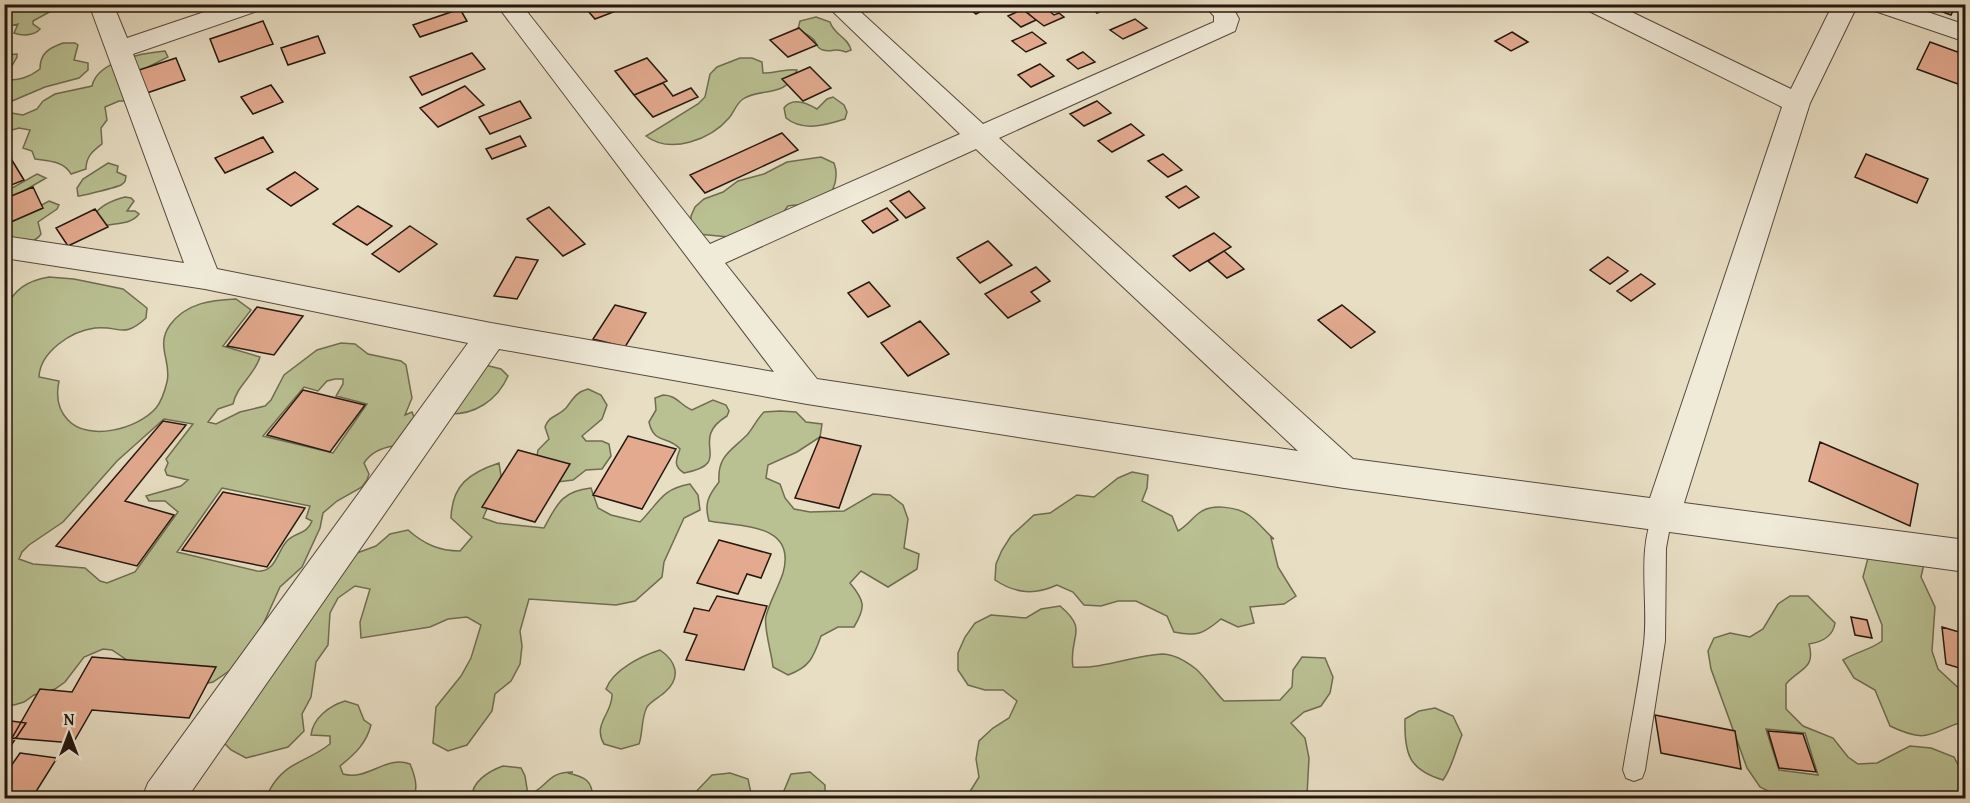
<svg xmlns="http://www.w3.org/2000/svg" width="1970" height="803" viewBox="0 0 1970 803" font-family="'Gentium Book Plus',serif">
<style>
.green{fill:#b9c092;stroke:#6f6c51;stroke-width:1.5;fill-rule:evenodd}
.building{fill:#e3aa8f;stroke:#251710;stroke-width:1.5}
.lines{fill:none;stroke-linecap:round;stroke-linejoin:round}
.service-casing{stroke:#56493d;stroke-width:2}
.minor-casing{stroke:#56493d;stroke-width:2}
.service{fill:#f0ead9;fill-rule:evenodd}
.minor{fill:#f0ead9;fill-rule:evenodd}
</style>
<rect width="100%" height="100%" fill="#e8dec4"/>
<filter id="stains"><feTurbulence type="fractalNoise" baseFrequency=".00333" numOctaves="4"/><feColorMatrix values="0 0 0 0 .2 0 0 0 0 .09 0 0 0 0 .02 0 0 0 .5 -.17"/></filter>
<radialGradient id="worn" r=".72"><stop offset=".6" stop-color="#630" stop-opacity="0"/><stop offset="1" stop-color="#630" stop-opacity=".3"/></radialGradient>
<path class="green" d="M5,4h57v1l-29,16v3l7,5c-6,7 -18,7 -26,4l4,-9 -13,3z
M816,17l14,5c4,13 18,15 21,28l-5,2c-13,-5 -14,1 -23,-2 -6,-1 -6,-6 -9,-10 -4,-5 -11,-7 -16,-11l2,-8z
M63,43h12l3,2 -4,15 14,3v7l-9,8 -34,9 -40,17v-49l12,-1v3l-12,21c11,5 26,-2 35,-9 0,-16 9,-21 23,-26z
M165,51l3,6 -24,12 -12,32h-13l-14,6 2,13 -6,8 1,16c-9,7 -16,12 -16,25l-15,5c-7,-13 -22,-13 -36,-15l-3,-8 -9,-3 7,-18 -11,-2 -14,4v-20l18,3 14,-6 6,-8 12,-7 37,-8c5,-25 51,-33 73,-35z
M740,58h12l10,4 1,11c13,1 21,-5 34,-3 -11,29 -36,17 -54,29 -7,5 -9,13 -14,19 -18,21 -58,37 -83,18l52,-32 7,-7 5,-23 7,-7z
M833,97l11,8 3,7 -2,7c-19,6 -42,13 -59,-1l-2,-10c8,-11 23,-5 33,1l10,-10z
M821,157l13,6c6,16 -2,40 -21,42 -8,1 -16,-1 -25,1l-6,8 -24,8 -16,11 -13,4 -31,-3 -7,-13v-5l4,-9 9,-8 19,-7 15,-11 26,-7 23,-12z
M108,163l10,3 -1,6 9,4c-1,5 0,6 -5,9 -4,2 -38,11 -43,11l-1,-8 6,-9z
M37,174l9,4 -41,24v-10z
M125,197l6,1 3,3 -7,10h8l4,3c-9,12 -26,8 -39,13l-6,-12c7,-10 19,-15 31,-18z
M49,201l10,4 -2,4 -19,13 3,12c-8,12 -23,8 -36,7l-1,-22 32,-11z
M49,277l25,2 49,10 24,19 -1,10c-24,22 -26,7 -51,10 -24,3 -55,24 -56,49l20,4c-3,14 -2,28 9,39 20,22 70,9 88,-12 5,-6 9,-18 11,-26 5,-21 -12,-36 3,-57 16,-22 41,-25 66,-26l15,11 -28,36 37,11c-6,19 -23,28 -27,47l-15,5 -10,13 8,2 24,-12 25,-6 6,-6 13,-25 33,-25 24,-7 14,1 13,10 33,7 5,4 6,33 -7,17 7,-3 2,5 -21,29c-12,2 -22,6 -29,17l5,11 -2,6 -5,7 -25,14 -14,12 -3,15 -18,39 -22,20 -19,42 -29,40 -19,13 -10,2 -70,-20 -21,-14 -9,-1 -19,8 -19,25 -10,7 -21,6 -10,7 -10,3 -9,-2 -1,-393c11,-21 22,-29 45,-33zM335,379h8v5l-7,12 31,8 -34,49 -70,-17 41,-49 14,4 9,-10zM164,419l29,5 -27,35 2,4 -3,7 2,5 21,5 -7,6 -35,10 3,5h16l13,11 -43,60 -28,11 -7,-2 -15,-13 -52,-4 -14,-5 3,-7 7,-7 34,-23 54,-61zM222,488l88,18 -4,12 6,3c-5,14 -18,11 -26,21 -9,11 -11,31 -29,29l-80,-19z
M481,364l20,5 7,7c-11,25 -34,39 -60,38z
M588,389l13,6 6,10 -5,14 -20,17 4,5h16l7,3 2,12 -9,13 -16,1 -13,10 -16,2 -20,-26 1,-6 11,-11 -4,-12c4,-12 13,-10 21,-19 7,-9 10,-16 22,-19z
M663,395c14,0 18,11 29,15l21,-10 13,5 3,6 -2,5c-41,25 10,47 -43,57 -11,-7 -8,-13 -4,-24 -12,-14 -26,-4 -31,-27l7,-12 -1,-12z
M780,411l16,1 10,10 16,2 -2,13 -23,15 -29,13 -2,13 14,6 5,14 9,11 16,3 34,-1 29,-17 17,1 13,10 5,14 -4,29 15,6 -2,15 -29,18 -27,-16 -11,12c15,18 16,24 4,44h-16l-17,9c-8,22 -11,31 -33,39l-15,-8c-1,-12 -10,-42 -7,-51 4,-15 12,-28 17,-43 14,-50 -42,-46 -74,-52 -5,-17 -1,-25 10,-39 -2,-26 12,-31 28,-47 6,-7 10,-16 17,-23z
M499,463l2,13 -18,42 14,5 47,5c13,-24 18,-37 47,-40l7,20 13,7 29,7c19,-19 21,-33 50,-38l8,11 2,15 -16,8 -20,44 -2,15 -27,24 -19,4 -87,-6 -9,32 2,15 -2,18 -9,17 -16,13 -3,17 -25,34 -19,6 -15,-8 3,-36 25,-31 10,-18 10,-33 -14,-8 -19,2 -18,8 -69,11 -1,-16 10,-33 -15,-3 -17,12 -8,15 -2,32 -12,17 -5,35 -9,17 2,17 -16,16 -42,11 -15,-8 -12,-12 138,-185 19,-7 14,-12 18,-4c16,14 31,21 52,21l12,-14 -21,-19c1,-33 18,-45 48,-55z
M1132,472l16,3 -1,13 -5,13 30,15 6,15c10,-6 13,-12 21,-18 13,-10 39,-6 51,3 8,6 16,16 24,23l-3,-1 7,29 18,29 -12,8 -34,3 4,16 -16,4 -17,-8c-18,15 -24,18 -47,13l-7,-16 -31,-15h-18l-17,5 -17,-1 -11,-13 -16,-7c-22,10 -41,9 -62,-5l1,-16 6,-14 9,-14 23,-21 16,-2 27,-18 17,2 24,-19z
M1869,554l55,10 -3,13 14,30 -3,44 6,18 27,25v27c-36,11 -35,24 -75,5l-15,-36 -21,-12 -11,-18c13,-8 27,-10 39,-19v-16l-19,-48z
M1790,596h18l27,27c-2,14 -13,19 -26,21 7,26 -10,24 -23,40v25l17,17 30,12 15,19 10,7 19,-1 33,-17 21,2 23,9 10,19 -5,15 -34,7h-143l-22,-11 -13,-19 -36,-99 -3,-18 6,-13 16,-5 20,4 13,-8 15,-25zM1766,729l39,4 13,42 -39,-5z
M1060,606c30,25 8,30 13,61 31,2 58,-11 89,-13 12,0 25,8 34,15 10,9 18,22 28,32l56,-1 12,-13 1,-17 9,-13 23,1 8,19 -3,16 -9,13 -17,6 -13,11 14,15 4,20 -2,37 -2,3h-339l13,-21 -3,-18 3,-18 14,-13 16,-10 8,-17 -14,-11h-18l-17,-5 -10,-15v-17l7,-16 10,-14 16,-8 35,3 15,-9z
M660,650c16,11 22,27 5,42 -5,5 -14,9 -18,15 -6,11 -4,26 -8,37l-18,5 -17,-5c-12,-20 9,-31 8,-50l-6,-5c7,-19 35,-33 54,-39z
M345,701l13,4 6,15 7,5c-5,19 -16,29 -31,41l3,8c25,7 43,-19 67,-10 5,12 8,22 4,34h-141l-4,-7c16,-30 37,-28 61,-47v-8l-19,-1c2,-17 18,-29 34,-34z
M1435,708l18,8 9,19c-7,16 -9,31 -19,45 -34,-10 -39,-26 -38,-61l14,-8z
M503,766l18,2 4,8 3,19c21,-8 18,-23 45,-23l-5,1c17,4 24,7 25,25h-121c-1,-16 17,-27 31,-32z
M810,772l15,13v13h-48l6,-5 8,-19z
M730,773l18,6 4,19h-62l22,-23z"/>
<path class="building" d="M582,4h28l6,7 -21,8z
M994,4l-18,10 -11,-9 1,-1z
M1041,4l13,11 5,-2 5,4 -20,9 -27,-21z
M1096,4h17l1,1 -17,8 -7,-6z
M1921,4h35l-5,11z
M460,9l7,12 -47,16 -7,-12z
M1023,9l13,11 -15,7 -13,-11z
M1135,19l12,9 -24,11 -13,-9z
M263,21l10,23 -54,18 -9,-23z
M799,28l18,17 -29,12 -18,-17z
M1032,32l14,11 -20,9 -14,-11z
M1512,32l16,10 -17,9 -16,-10z
M318,36l7,17 -37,12 -7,-17z
M1930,42l36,13v32l-49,-18z
M1083,52l12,10 -17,7 -11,-9z
M472,53l13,16 -63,26 -12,-18z
M176,58l9,22 -41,14 -8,-23z
M647,58l20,23 -33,14 -19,-24z
M1040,64l14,12 -23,11 -13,-12z
M810,67l21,21 -28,13 -21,-22z
M663,83l10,13 18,-8 7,9 -45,20 -19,-22z
M271,85l12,17 -30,12 -12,-17z
M465,86l19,19 -46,22 -18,-19z
M520,101l11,17 -41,16 -11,-17z
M1097,101l14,12 -27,13 -14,-12z
M1131,124l13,11 -32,17 -14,-11z
M782,133l16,17 -93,43 -15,-18z
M520,136l6,10 -34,13 -6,-10z
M263,137l10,15 -48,21 -10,-15z
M1163,154l19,16 -14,7 -20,-16z
M1866,154l62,25 -11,24 -62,-26z
M10,157l14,23 -20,8v-28z
M295,172l23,17 -27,17 -24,-17z
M1186,186l13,11 -20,11 -13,-11z
M33,187l10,21 -39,17v-26z
M909,191l16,17 -19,10 -16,-17z
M358,206l34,20 -25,19 -34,-21z
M549,207l36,37 -22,12 -36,-37z
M887,208l11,12 -25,13 -11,-12z
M95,209l13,18 -40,19 -12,-18z
M410,226l27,18 -38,28 -27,-18z
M1214,233l17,14 -41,24 -17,-15z
M988,241l24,24 -32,18 -23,-25z
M1224,251l20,18 -17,9 -19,-17z
M516,257l22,3 -21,39 -23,-3z
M1608,257l20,14 -18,13 -20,-14z
M1036,267l14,14 -19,11 9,9 -32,17 -23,-24z
M1641,274l14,10 -24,17 -14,-10z
M869,282l21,24 -22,11 -20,-24z
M615,305l31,8 -21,34 -32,-8z
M1342,305l33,27 -24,16 -33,-28z
M257,307l46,9 -29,39 -47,-9z
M920,321l29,33 -41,22 -27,-33z
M303,390l62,15 -35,47 -63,-17z
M163,421l23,4 -61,76 49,14 -37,51 -81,-20z
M628,436l48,13 -34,60 -49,-14z
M820,437l41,9 -22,62 -44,-10z
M1820,442l98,42 -8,42 -101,-45z
M518,450l52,14 -35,58 -53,-15z
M223,492l82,16 -38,59 -85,-17z
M719,540l52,14 -10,24 -14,-4 -9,20 -41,-11z
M717,596l50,10 -23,64 -58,-10 11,-25 -13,-3 10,-24 15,3z
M1851,617l16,3 5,18 -17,-3z
M1942,627l24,7v36l-20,-6z
M92,657l124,10 -27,51 -97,-8 -19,33 -61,-5 28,-49 32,3z
M1655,715l80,16 6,38 -80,-16z
M4,720l22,3 -22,33z
M1768,731l35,3 13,38 -37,-4z
M20,753l37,5 -25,40h-28v-22z"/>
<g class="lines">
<defs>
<path id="service" d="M1662,507l7,3 3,6 -6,32 -1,93 -20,129 -3,8 -8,3 -8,-3 -3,-8c7,-42 16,-85 21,-127 5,-43 -8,-93 11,-133z"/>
<path id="minor" d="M89,4h24l14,34 101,-34h38l-3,5 -130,45 84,215 274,54 283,49 -278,-368h25l189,240 250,-110 -135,-130h27l131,120 231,-102v-6l-11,-12h28l8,15 -4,12 -236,107 354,321 297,39 132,-391 -197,-98 -3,-5h33l176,85 42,-85h25l-48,99 -126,400 282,37v32l-622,-84 -537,-84 -308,-55 -312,449h-45l6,-15 320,-440 -263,-54 -201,-31v-22l180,27zM976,149l322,302 -481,-72 -92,-116z
M1866,4h38l62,21v17l-97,-33z"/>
</defs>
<use href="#service" class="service-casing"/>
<use href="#minor" class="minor-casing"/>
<use href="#service" class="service"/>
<use href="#minor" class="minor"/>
</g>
<rect width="1970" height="803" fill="none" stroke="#e8dec4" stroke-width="24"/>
<rect x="6" y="6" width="1958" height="791" fill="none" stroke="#251710" stroke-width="3"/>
<rect x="12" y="12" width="1946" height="779" fill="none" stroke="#251710" stroke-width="1.5"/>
<g transform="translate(69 734)" stroke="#f0ead9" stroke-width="4.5" paint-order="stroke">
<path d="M0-4.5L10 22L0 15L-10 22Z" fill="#251710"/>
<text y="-9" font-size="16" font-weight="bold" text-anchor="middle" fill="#251710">N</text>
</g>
<rect width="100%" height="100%" filter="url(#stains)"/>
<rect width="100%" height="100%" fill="url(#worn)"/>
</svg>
